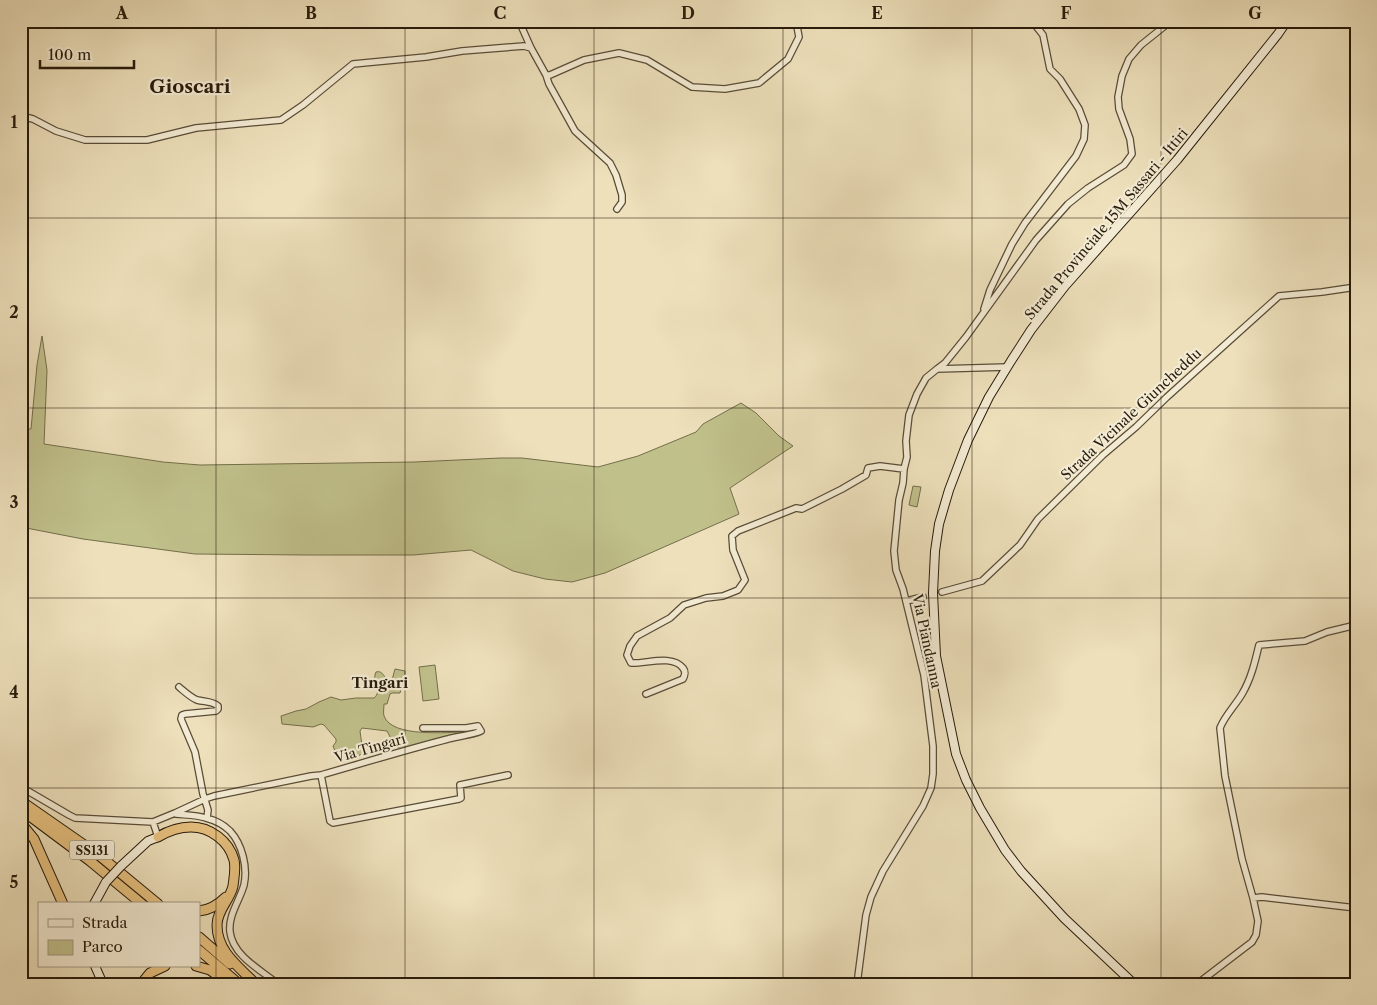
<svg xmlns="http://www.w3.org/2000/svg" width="1377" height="1005" viewBox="0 0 1377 1005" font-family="'Libre Caslon Text',serif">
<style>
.green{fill:#c0c08b;stroke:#746e4b}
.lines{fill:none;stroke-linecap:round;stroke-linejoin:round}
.minor-casing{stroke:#594c37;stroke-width:8}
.secondary-casing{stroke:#281b0b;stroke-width:10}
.trunk-casing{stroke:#281b0b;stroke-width:11}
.minor{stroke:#f3ebd3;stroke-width:5.5}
.secondary{stroke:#f3ebd3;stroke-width:8}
.trunk{stroke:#e6c07e;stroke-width:9}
.secondary-bridge-casing{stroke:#281b0b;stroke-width:10;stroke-linecap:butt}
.secondary-bridge{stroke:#f3ebd3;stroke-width:8}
.grid{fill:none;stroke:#281b0b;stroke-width:1;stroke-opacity:0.55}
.labels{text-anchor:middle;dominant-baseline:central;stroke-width:4.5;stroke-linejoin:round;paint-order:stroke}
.shield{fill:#f3ebd3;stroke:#655947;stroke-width:1}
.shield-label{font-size:12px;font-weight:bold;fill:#281b0b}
.street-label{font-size:14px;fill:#281b0b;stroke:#f3ebd3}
.neighbourhood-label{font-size:15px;font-weight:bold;fill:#281b0b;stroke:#f3ebd3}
.district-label{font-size:19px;font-weight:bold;fill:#281b0b;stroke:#f3ebd3}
.neatline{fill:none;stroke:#281b0b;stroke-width:2}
.grid-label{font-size:16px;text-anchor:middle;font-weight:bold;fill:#281b0b}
</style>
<rect width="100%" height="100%" fill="#ede0bb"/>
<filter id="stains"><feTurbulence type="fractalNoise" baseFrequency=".004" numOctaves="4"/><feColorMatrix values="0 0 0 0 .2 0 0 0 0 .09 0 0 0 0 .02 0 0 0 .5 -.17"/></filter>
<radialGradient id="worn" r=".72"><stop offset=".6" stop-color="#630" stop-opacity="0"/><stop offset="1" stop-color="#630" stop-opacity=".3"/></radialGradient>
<path class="green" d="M42,336l5,34 -3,74 119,18 37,3 215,-3 85,-4h22l76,9 40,-11 58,-24 7,-8 38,-21 15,10 23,23 14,10 -63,42 9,26 -134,59 -33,9 -27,-3 -32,-8 -42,-21 -58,5h-104l-114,-1 -112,-15 -62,-12v-98h10l6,-64z
M913,486l8,1 -4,20 -8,-2z
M435,665l4,34 -16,2 -4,-34z
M395,669l10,2v3l-5,19h-8l-2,1 -3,10h-3c0,4 -1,8 0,12 8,22 63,16 83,16l-64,18 -8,-4 -8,-15 -25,-3 -2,3 3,22 -8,5 -6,-3 -2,-3 -8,5 -2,-1 -4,-10 3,-4v-3l-12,-14 -3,-1 -8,3 -31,-3 -1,-8 15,-5 10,-2 13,-7 12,-5 10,3 15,-2h18c9,-7 -3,-15 2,-26 7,-2 7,5 13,9l3,-1z"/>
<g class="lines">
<defs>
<path id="minor" d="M519,21l12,27 15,27 3,9 26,47 35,32 6,12 6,20v7l-5,7
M546,75h4l34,-15 35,-7 28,7 45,27 33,2 34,-6 29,-24 11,-22 -3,-16
M21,116l12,3 23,12 29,9h62l49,-12 85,-8 22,-15 50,-41 73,-7 36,-6 62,-5 7,2
M984,309l6,-19 22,-46 13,-21 51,-67 8,-17 1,-14 -6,-16 -19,-30 -10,-10 -7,-34 -11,-14
M937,369l8,-6 21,-26 70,-97 32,-36 20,-16 36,-23 8,-11 -2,-15 -11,-30 -1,-12 4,-21 7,-17 12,-14 30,-24
M942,592l40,-11 38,-36 18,-26 65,-64 33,-28 31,-30 112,-101 43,-4 34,-5
M906,601l17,-4
M179,687c6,5 11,10 18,13 8,2 15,1 21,6v3l-2,2 -31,3 -3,1 -1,4 14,33 8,42 5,16 -1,8
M646,694l37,-15c2,-4 3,-7 0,-11 -11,-14 -37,-4 -52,-5l-4,-8 3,-9 7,-10 33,-18 14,-13 22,-7 17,-2 15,-6 7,-10 -12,-30 -1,-14 6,-5 58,-23 6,1 40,-20 24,-14 2,-7 12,-2 24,3
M321,775l9,46 3,2 126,-24 2,-1 -1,-13 48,-10
M21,787l48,28 6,3 78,4 22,-9 30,-14 9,-3 97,-20 10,-1c42,-12 84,-25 127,-36 7,-2 28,-5 33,-8l-3,-5 -12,2h-43
M176,814c10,1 21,1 30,4 8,2 18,7 24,13 12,13 18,36 14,54 -4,15 -16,30 -14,47 3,24 31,38 48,52
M153,822l5,15
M1253,898l9,-1 94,11
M857,984l9,-69 5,-18 12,-26 40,-65 8,-18 2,-14v-28l-9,-71 -21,-86 -7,-19 -2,-19 5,-51 4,-17 1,-14 3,-12 -1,-16 3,-26 8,-21 9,-16 11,-9 70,-2
M1197,984l55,-42 4,-7 2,-14 -5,-23 -11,-39 -17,-83 -5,-48c5,-13 15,-22 22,-34 9,-15 13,-32 17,-49l46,-4 22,-9 29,-7"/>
<path id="secondary" d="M121,866l27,-25 10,-4
M94,904l12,-22
M95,966l8,18
M1134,984l-70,-66 -43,-47 -16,-21 -25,-42 -14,-28 -10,-26 -20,-98 -3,-63 2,-42 4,-27 10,-34 19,-50 21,-43 22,-36 20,-31 34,-44 112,-126 101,-126 9,-13"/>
<path id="trunk" d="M21,801l79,55 58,48
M21,811l10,6 59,44 52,43
M21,823l13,16 29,65
M158,837c10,-6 21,-10 33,-10 19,0 38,14 43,33 2,8 0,18 -1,26 -3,14 -16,24 -16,39 0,27 22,42 39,59
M199,911c11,-1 19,-6 27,-14
M199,937l31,27
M199,950l40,34
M196,966l14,4 19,14
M141,984l9,-11 15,-7"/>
</defs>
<use href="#minor" class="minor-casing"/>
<use href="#secondary" class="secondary-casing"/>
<use href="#trunk" class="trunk-casing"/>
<use href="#minor" class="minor"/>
<use href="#secondary" class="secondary"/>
<use href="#trunk" class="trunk"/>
<defs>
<path id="secondary-bridge" d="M106,882l15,-16"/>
</defs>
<use href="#secondary-bridge" class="secondary-bridge-casing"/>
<use href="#secondary-bridge" class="secondary-bridge"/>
</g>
<path class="grid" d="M216,21v963M405,21v963M594,21v963M783,21v963M972,21v963M1161,21v963M21,218h1335M21,408h1335M21,598h1335M21,788h1335"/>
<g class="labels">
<rect class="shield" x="69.5" y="840.5" width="45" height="19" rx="4"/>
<g class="shield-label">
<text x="92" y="850">SS131</text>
</g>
<g class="street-label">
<text transform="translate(1106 224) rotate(-50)">Strada Provinciale 15M Sassari - Ittiri</text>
<text transform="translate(1131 414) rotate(-43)">Strada Vicinale Giuncheddu</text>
<text transform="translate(927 641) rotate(78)">Via Piandanna</text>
<text transform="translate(370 748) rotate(-16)">Via Tingari</text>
</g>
<g class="neighbourhood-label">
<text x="380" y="682">Tingari</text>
</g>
<g class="district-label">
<text x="190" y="86">Gioscari</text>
</g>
</g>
<rect width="1377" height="1005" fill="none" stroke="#ede0bb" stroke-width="55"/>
<rect x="38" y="902" width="162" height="65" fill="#f3ebd3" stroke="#a29883"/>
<rect x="48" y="919" width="25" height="8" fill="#f3ebd3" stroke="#a29883"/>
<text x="82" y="928" font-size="15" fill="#281b0b">Strada</text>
<rect x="48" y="940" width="25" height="15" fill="#c0c08b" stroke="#a29883"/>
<text x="82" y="952" font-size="15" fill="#281b0b">Parco</text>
<path d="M40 60v8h94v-8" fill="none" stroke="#281b0b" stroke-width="2.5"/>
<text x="48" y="60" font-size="15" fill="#281b0b" stroke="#f3ebd3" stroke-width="4" paint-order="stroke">100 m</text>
<rect x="28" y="28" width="1322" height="950" class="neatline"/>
<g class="grid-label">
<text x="122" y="19">A</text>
<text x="311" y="19">B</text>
<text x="500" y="19">C</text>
<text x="688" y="19">D</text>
<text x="877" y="19">E</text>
<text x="1066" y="19">F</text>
<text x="1255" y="19">G</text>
<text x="14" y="128">1</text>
<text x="14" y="318">2</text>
<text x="14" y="508">3</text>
<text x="14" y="698">4</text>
<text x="14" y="888">5</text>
</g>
<rect width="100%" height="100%" filter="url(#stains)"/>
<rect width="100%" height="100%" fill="url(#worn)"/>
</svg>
